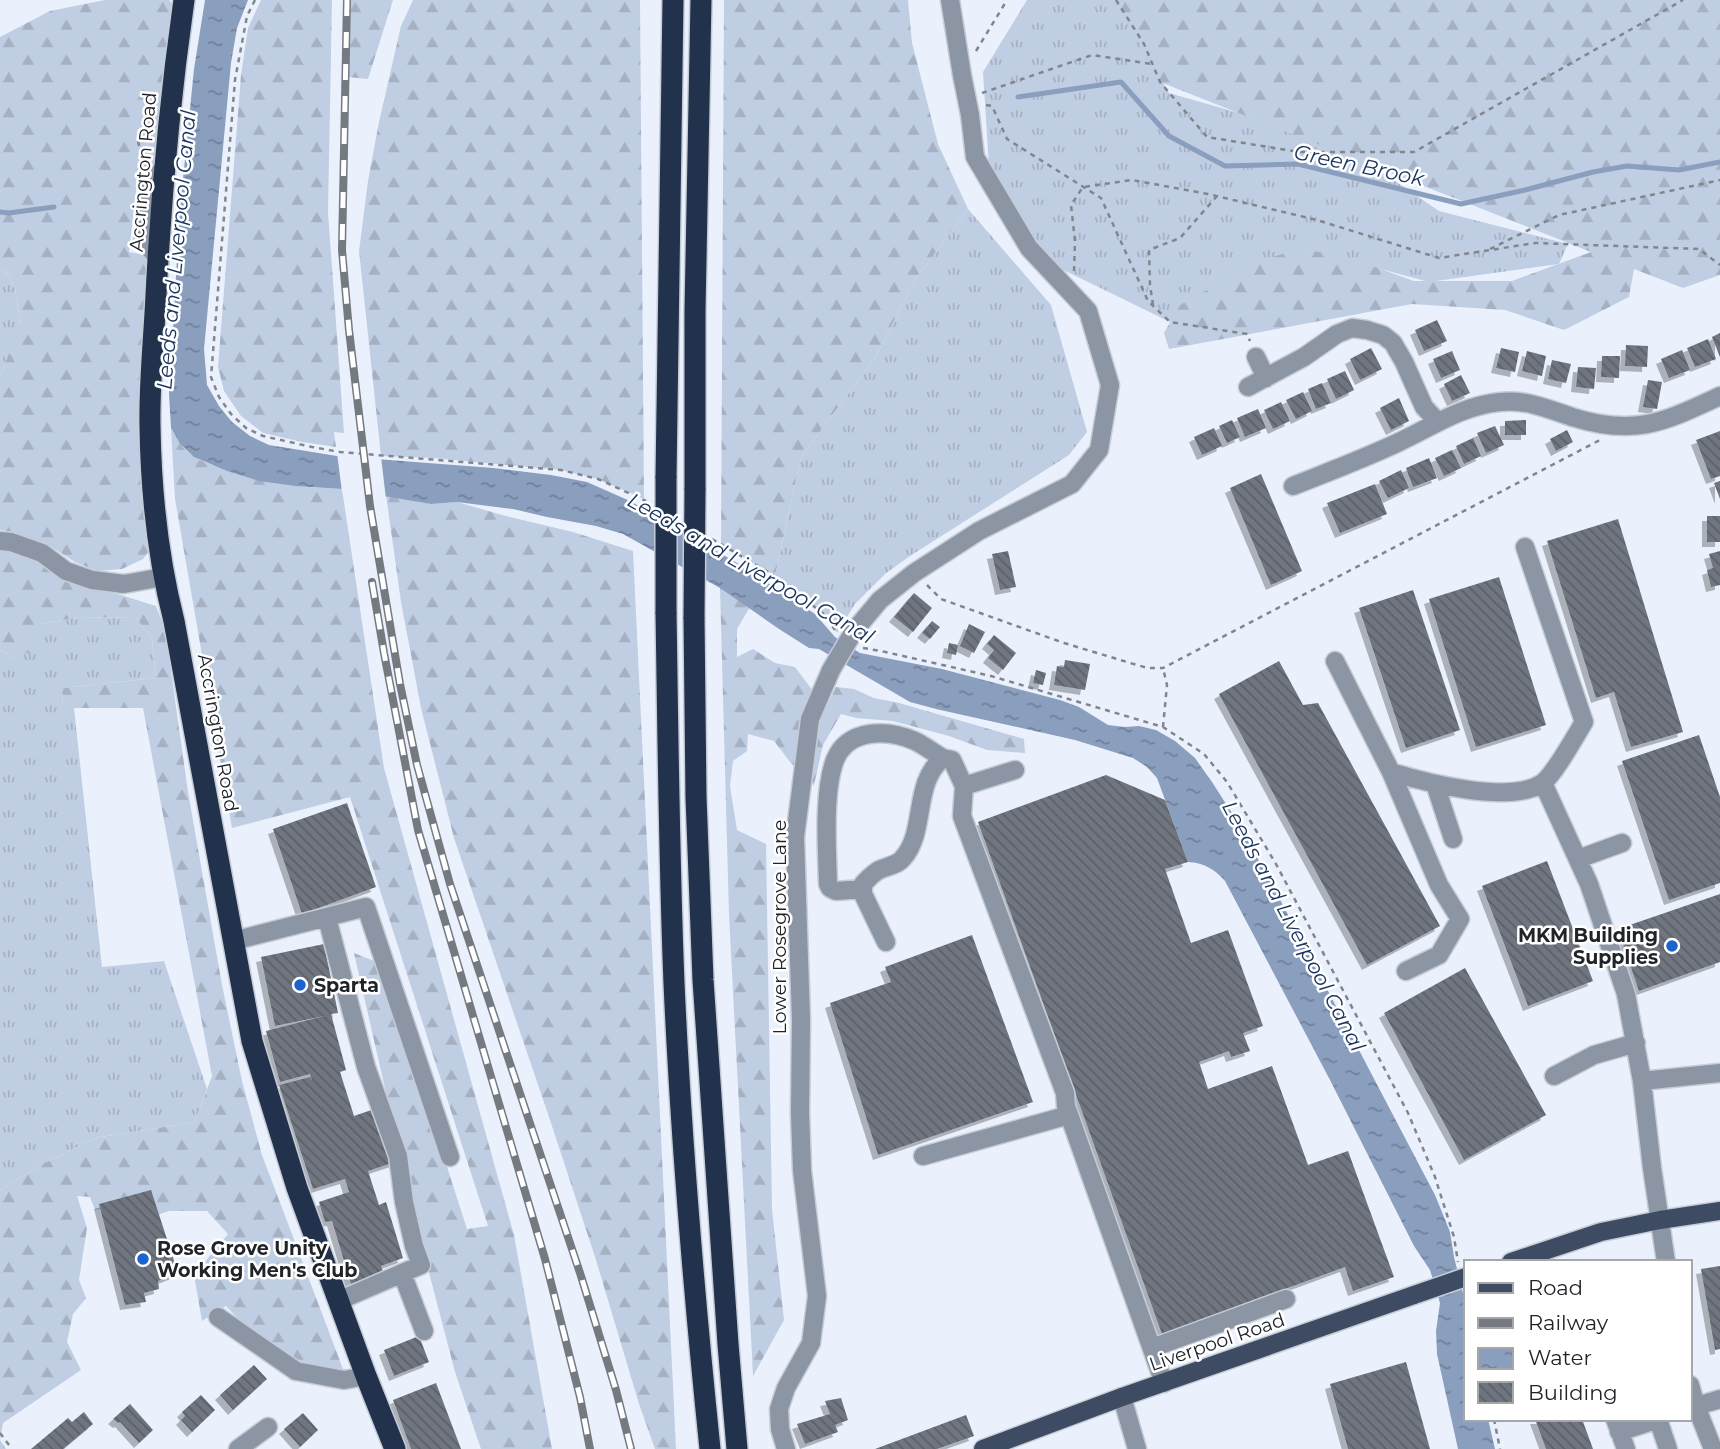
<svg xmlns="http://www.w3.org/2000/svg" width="1720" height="1449" viewBox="0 0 1720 1449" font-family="Montserrat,sans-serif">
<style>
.grass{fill:url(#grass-tufts)}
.forest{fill:url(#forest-firs)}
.water{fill:url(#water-ripples)}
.pier{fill:#eaf1fc}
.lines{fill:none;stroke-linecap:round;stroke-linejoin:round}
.stream{stroke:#8a9ebe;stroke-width:5}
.building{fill:url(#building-back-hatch);filter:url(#shadow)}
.minor-casing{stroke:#c6ccd6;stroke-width:21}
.major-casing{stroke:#c6ccd6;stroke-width:21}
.highway-casing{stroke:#c6ccd6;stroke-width:24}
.path{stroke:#81868e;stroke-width:2.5;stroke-dasharray:5 5;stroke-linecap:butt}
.minor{stroke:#8c95a3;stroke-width:18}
.major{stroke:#3d4c63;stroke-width:18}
.highway{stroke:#22324c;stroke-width:21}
.rail-casing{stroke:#757a81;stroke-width:8}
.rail{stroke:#fff;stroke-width:5;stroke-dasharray:16;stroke-linecap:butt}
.minor-bridge-casing{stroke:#c6ccd6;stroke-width:21;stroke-linecap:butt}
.major-bridge-casing{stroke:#c6ccd6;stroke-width:21;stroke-linecap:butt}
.highway-bridge-casing{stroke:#c6ccd6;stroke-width:24;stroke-linecap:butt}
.minor-bridge{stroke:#8c95a3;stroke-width:18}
.major-bridge{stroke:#3d4c63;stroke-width:18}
.highway-bridge{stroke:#22324c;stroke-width:21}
.poi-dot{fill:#1b63ce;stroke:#fff;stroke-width:2.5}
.labels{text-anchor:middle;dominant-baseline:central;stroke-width:5;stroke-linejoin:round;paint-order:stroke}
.street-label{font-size:19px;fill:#202327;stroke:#fff}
.poi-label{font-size:19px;font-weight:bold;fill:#202327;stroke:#fff;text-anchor:start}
.water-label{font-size:21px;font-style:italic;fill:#19345e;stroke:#fff}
</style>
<defs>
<pattern id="grass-tufts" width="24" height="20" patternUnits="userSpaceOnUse" patternTransform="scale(1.75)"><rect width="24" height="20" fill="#c0cee3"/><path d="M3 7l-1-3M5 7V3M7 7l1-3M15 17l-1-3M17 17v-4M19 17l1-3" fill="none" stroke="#a5b1c3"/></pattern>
<pattern id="forest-firs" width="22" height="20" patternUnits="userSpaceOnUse" patternTransform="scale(1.75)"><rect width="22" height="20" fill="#c0cee3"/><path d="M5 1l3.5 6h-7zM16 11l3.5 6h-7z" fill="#a5b1c3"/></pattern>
<pattern id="water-ripples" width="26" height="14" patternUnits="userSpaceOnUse" patternTransform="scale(1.75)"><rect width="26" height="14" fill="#8a9ebe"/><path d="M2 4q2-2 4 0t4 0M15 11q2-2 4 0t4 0" fill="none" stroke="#70809a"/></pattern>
<pattern id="building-back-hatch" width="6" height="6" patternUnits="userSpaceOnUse" patternTransform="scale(1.75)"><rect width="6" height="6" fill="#6f757f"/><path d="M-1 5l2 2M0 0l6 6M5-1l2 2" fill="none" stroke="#5b6068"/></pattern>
<filter id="shadow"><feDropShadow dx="-5" dy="5" stdDeviation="0" flood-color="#0004"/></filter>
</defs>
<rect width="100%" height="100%" fill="#eaf1fc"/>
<path class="grass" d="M1027,0h89l53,93 70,20 133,52 67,46 129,33 -9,20 -130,18 -127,-34 -132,74 -131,-64 -49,-76 -7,-110z
M968,209l83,96 36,127 -18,23 -159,101 -25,18 -30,30 -18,29 -12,-18 -50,-39 26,-119 74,-99 40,-78z
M0,270l7,3 8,16 6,36 -21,51z
M78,617l58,1 16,21 4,39 -94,10 1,20h11l28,259 62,-6 43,128 -12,33 -100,16 -52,26 -43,26v-540l13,8 29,-34z"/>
<path class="forest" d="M105,0h64l5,6 -17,161 -18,-1 -10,86 22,4 2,290 -10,13 -21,10 -25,2 -22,-9 -25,-16 -37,-14 -13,-2v-154l21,-52 -6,-35 -8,-16 -7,-3v-233l50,-26z
M261,0h71l-4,212 16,221 -10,-1 2,15 -34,-5 -39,-9 -22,-17 -17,-25 -6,-24 23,-292 7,-47z
M349,0h44l-25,79 -21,-2z
M413,0h227l4,499 -46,-20 -37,-9 -127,-12 -53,-2 -22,-205 9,-70 11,-59 22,-96z
M724,0h184l4,43 26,101 30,65 -53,71 -40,78 -74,99 -26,119 -54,-32z
M1115,0h605v275l-37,13 -49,-19 -5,28 -65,33 -59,-20 -93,-6 -243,45 -5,-16 16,-28 79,-44 43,-13 59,14 53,19h98l79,-29 -431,-170z
M171,428c6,12 12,22 24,29 6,4 13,6 20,9 43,18 81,21 127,23l42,279 130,467 38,214h-71l-26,-77 -40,-153 -61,-266 28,11 85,265 21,-3 -138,-429 -118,31 -57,-329z
M386,495l45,9 26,-2 49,14 67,16 60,19 43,898h-21l-16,-45 -43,-144 -46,-140 -96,-282 -33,-130 -20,-106z
M0,548l31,9 31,21 23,9 36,8 35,11 9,23 23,163 34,193 20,96 20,74 81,214 -45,-5 -55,-40 -17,-18 -24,15 -8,-46 34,-41 -21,-23h-38l-17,6 -8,-16 -49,9 -5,-13 -13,-1 10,32 -8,52 7,18 -13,16 -6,28 14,28 -78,53 -3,17 6,9h-6v-259l43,-26 52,-26 100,-16 17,-46 -69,-368h-80l-1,-20 94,-10 -4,-39 -16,-21 -58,-1 -36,7 -11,28 -18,6 -13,-8z
M720,588l30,19 -13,22v28l16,-8 22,14 20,4 18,24 -9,26 -10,50 -20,-26 -26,-7 -1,17 -14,10 -3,25 7,44 29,14 6,365 12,111 -31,56 -24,-461z
M836,687l18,2 20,9 25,5 125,36 1,14 -38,-3 -38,-14 -56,-15 -37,-3 -15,-4 -18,31 -9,40 -7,-3 12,-61z"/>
<path class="water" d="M205,0h43l-11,28 -6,35 -27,286 3,36 12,21 13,16 18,14 19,9 68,11 156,12 58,7 36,7 43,19 114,66 71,47 20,23 25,16 82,16 118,31 19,7 29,18 17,2 14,-1 17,4 19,11 20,17 17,24 25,39 38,69 160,305 15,37 4,25 12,48v114h22l7,30h-37l-21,-95 -1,-23 4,-28 -10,-33 -16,-24 -84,-166 -105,-199c-11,-12 -20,-18 -37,-19l-31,-84 -10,-11 -14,-9 -58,-18 -139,-31 -26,-7 -91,-53 -10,-1 -30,-19 -59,-41 -97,-54 -27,-8 -49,-9 -34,-8 -56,-7 -26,2 -89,-15 -47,-3 -36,-5 -32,-10 -33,-14 -14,-13 -9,-16 -2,-34 11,-185 14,-140z"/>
<path class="pier" d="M337,453l44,4 5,42 -44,-7z"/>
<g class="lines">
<path class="stream" d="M1018,97l103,-15 48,54 56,30 73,-2 163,40 64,-14 68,-18 34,-6 52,4 41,-8
M0,212l9,1 45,-6"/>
</g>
<path class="building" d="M1437,320l10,21 -23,10 -9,-21z
M1720,333v24l-8,-20z
M1708,339l8,20 -21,8 -8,-19z
M1626,345l22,1 -1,21 -22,-1z
M1371,348l11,21 -22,11 -10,-21z
M1501,348l18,4 -4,20 -19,-4z
M1682,350l8,20 -21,8 -8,-19z
M1452,351l8,19 -19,8 -8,-19z
M1527,351l19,5 -4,20 -20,-5z
M1602,356h18l-1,22 -18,-1z
M1552,360l19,4 -5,19 -18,-4z
M1578,367l18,1 -2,21 -18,-2z
M1345,371l9,19 -18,9 -9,-20z
M1461,375l9,18 -18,8 -8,-17z
M1648,380l14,2 -5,27 -14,-2z
M1322,383l9,20 -15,6 -8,-20z
M1303,392l9,19 -16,8 -10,-19z
M1399,398l10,23 -18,9 -11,-22z
M1281,402l9,19 -17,8 -9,-19z
M1258,409l8,19 -21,9 -8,-19z
M1232,420l8,17 -13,6 -8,-17z
M1526,420v15h-21v-14z
M1495,426l9,19 -18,8 -9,-20z
M1214,428l8,18 -20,9 -8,-18z
M1567,430l6,12 -17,9 -6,-12z
M1720,431v45l-9,3 -15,-39z
M1473,438l8,18 -17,8 -8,-18z
M1452,450l9,18 -17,8 -9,-18z
M1429,458l8,20 -24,9 -7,-19z
M1401,470l8,18 -21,10 -9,-17z
M1261,474l41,97 -31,14 -41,-97z
M1720,481v18l-6,-16z
M1375,484l12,30 -47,19 -13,-30z
M1707,516h13v26h-13z
M1618,519l65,213 -52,15 -17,-55 -18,6 -49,-157z
M1008,551l8,36 -16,3 -8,-36z
M1720,551v34l-9,2 -4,-17 6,-2 -4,-14z
M1499,577l47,148 -70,22 -47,-148z
M1413,590l47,140 -54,18 -47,-140z
M914,593l18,15 -19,24 -19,-15z
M932,621l8,6 -10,12 -8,-6z
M969,624l16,8 -11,21 -14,-7z
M994,635l22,18 -13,17 -15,-12 6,-8 -7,-6z
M949,643l9,2 -2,10 -9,-2z
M1065,660l25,4 -5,26 -31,-5 3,-19 7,1z
M1279,661l24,44 15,-2 122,223 -73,39 -148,-271z
M1036,670l10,3 -3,12 -10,-2z
M1699,735l21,62v86l-51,17 -47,-139z
M1106,775l59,25 23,62 -23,7 26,74 37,-13 35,96 -20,7 7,18 -19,6 -2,-6 -30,11 9,27 64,-23 36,99 40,-14 46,126 -41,14 -8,-24 -183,67 -184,-512z
M347,803l29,84 -74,27 -29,-85z
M1547,861l46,120 -65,25 -46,-120z
M1720,894v68l-81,29 -21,-62z
M972,935l61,167 -155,53 -48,-152 61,-21 -6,-15z
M324,944l14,69 -7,1 15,56 -6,2 14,44 26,-9 18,54 -30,10 11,34 7,-3 17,56 -22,8 3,8 -33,10 -19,-63 -7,1 -6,-20 30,-10 -4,-13 -32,10 -34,-104 31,-8 2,4 -2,-7 -30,8 -14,-51 58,-15 -49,10 -14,-69z
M1465,968l81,147 -82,45 -80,-147z
M151,1190l27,83 -20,8 1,8 -15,4 2,9 -21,3 -26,-101z
M1720,1266v83l-5,1 -14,-81z
M419,1336l10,26 -35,14 -10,-26z
M1406,1362l24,87h-82l-18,-65z
M254,1365l13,14 -34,31 -13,-15z
M436,1383l25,66h-50l-18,-49z
M201,1395l14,15 -23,22 -11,-12 4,-4 -3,-4z
M841,1398l7,22 -13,5 3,7 -33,12 -8,-20 33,-10 -5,-13z
M130,1404l23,26 -14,13 -19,-21 -2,1 -5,-4z
M84,1412l9,12 -30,25h-32l37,-31 4,4z
M303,1413l15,17 -18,17 -16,-18z
M966,1415l8,21 -37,13h-62z
M1535,1419h47l11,30h-47z"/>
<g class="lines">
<defs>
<path id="minor" d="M158,257l-15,-15 7,-62 15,-12
M1256,357l10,21
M1248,387l56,-30 33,-23 15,-6 15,2 16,5 10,8 11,19 20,45 13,14
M1293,486c35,-14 70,-27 104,-43 35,-16 63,-37 103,-41 25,-3 49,7 72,15 63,20 92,5 148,-21
M0,541l11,1 31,11 24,18 26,9 32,4 39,-7
M854,631l26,-31 34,-27 65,-42 93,-47 27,-34 11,-65 -22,-74 -59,-63 -54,-91 -5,-42 -8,-40 -12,-75
M1335,661l56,111c36,11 117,32 150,12 12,-7 35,-49 43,-62l-59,-175
M1015,770l-51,16 -2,30 103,277 1,13 98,277
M1391,772l48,113 21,34 -21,36 -33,16
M1543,783l46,101 37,110 16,87 10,87 14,94
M1435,784l18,55
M1578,859l44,-16
M863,889l-27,2 -6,-3 -2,-4c-1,-34 -5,-93 7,-124 13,-32 53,-31 80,-19 10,5 19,12 28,17
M327,918l39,149 32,89 6,46 10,44 7,19 -83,36
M233,941l133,-34 84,250
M886,942l-23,-48v-10c5,-5 9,-10 16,-14 8,-4 19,-5 24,-12 24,-27 9,-75 40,-100l9,2 12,26
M1554,1076l40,-21 42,-12
M1642,1081l78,-8
M923,1156l146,-41
M402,1273l22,58
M218,1317l78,54 48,9 22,-4
M1152,1348l134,-49
M1690,1385l6,21 17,43
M1122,1397l15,52
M1690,1408l30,-9
M1615,1419l11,30
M1658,1419l10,30
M1619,1432l40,-13
M238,1449l30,-22
M786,1449l-6,-20 -1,-20 7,-21 25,-45 6,-47 -15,-126 -2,-57 1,-93 -6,-183 15,-118 21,-49"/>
<path id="major" d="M1511,1262l90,-30 59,-12 60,-9
M983,1449l139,-52 292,-102"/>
<path id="highway" d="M184,0c-14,98 -23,196 -28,295 -2,44 -7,88 -6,132 1,65 8,131 24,194l78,420 45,147 69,188 29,73
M666,478l7,-478
M695,490v-179l6,-311
M666,612c2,123 3,247 8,371 7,156 20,311 36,466
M694,617l2,180 7,183 25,364 9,105"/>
</defs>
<use href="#minor" class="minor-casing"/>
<use href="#major" class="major-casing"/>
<use href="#highway" class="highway-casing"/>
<path class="path" d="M255,0l-8,16 -12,64 -24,297 8,20 12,17 15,14 17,8 49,11 28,5 221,18 37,9 48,22
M1116,0l28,44 16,38 47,55 92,15h115l269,-152
M976,51l31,-51
M982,93l110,-38 59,9
M986,105l6,1 15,33 94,59 47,103 22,21 77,12 3,7
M138,141l5,23
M1490,249l69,-34 161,-35
M1074,271l1,-30 -4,-36 12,-18 49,-7 76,14 109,26 122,38 96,-15 164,6 21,16
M1153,305l-3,-20 -1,-35 31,-12 37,-42
M712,539l63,37 50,39 10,15
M927,585l14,14 123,44 73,22 11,3h15l437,-228
M863,648l18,3 110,25 172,51 41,27 23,28 49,82 132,249 27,64 19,60 4,25
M1163,727l4,-42 -4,-17
M1494,1419l6,30
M0,1433l12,16"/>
<use href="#minor" class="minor"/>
<use href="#major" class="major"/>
<use href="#highway" class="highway"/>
<defs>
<path id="rail" d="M347,0l-5,250 7,80 21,176 30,178 17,81 33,119 131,392 35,114 15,59
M372,582l12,71 34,177 127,429 35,138 10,52"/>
</defs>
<use href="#rail" class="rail-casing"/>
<use href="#rail" class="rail"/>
<defs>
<path id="minor-bridge" d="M831,670l23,-39"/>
<path id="major-bridge" d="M1414,1295l52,-18"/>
<path id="highway-bridge" d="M666,612v-134
M694,617l1,-127"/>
</defs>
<use href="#minor-bridge" class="minor-bridge-casing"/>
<use href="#major-bridge" class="major-bridge-casing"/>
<use href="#highway-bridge" class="highway-bridge-casing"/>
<use href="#minor-bridge" class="minor-bridge"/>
<use href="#major-bridge" class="major-bridge"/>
<use href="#highway-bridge" class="highway-bridge"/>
</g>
<g class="poi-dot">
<circle cx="1672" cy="946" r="7"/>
<circle cx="300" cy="985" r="7"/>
<circle cx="143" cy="1259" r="7"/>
</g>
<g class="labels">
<g class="street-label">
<text transform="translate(143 172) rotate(-85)">Accrington Road</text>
<text transform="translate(218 733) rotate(80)">Accrington Road</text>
<text transform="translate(779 927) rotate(-90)">Lower Rosegrove Lane</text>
<text transform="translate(1217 1342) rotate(-19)">Liverpool Road</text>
</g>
<g class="poi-label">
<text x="1658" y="935" text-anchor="end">MKM Building<tspan x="1658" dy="22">Supplies</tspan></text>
<text x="314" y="985">Sparta</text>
<text x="157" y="1248">Rose Grove Unity<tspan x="157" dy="22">Working Men's Club</tspan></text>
</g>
<g class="water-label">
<text transform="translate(1359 165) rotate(12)">Green Brook</text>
<text transform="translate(176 250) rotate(-85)">Leeds and Liverpool Canal</text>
<text transform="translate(751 568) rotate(30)">Leeds and Liverpool Canal</text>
<text transform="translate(1294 926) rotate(62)">Leeds and Liverpool Canal</text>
</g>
</g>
<rect x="1464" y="1260" width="228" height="161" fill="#ffffff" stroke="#a6a7a9" stroke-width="2"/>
<rect x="1478" y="1283" width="35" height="10" fill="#3d4c63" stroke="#a6a7a9" stroke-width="2"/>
<text x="1528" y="1295" font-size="21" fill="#202327">Road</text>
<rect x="1478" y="1318" width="35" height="10" fill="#757a81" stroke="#a6a7a9" stroke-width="2"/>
<text x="1528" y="1330" font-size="21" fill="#202327">Railway</text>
<rect x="1478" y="1348" width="35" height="21" fill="url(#water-ripples)" stroke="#a6a7a9" stroke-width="2"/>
<text x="1528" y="1365" font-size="21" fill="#202327">Water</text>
<rect x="1478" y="1382" width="35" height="21" fill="url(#building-back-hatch)" stroke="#a6a7a9" stroke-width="2"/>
<text x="1528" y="1400" font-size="21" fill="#202327">Building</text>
</svg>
